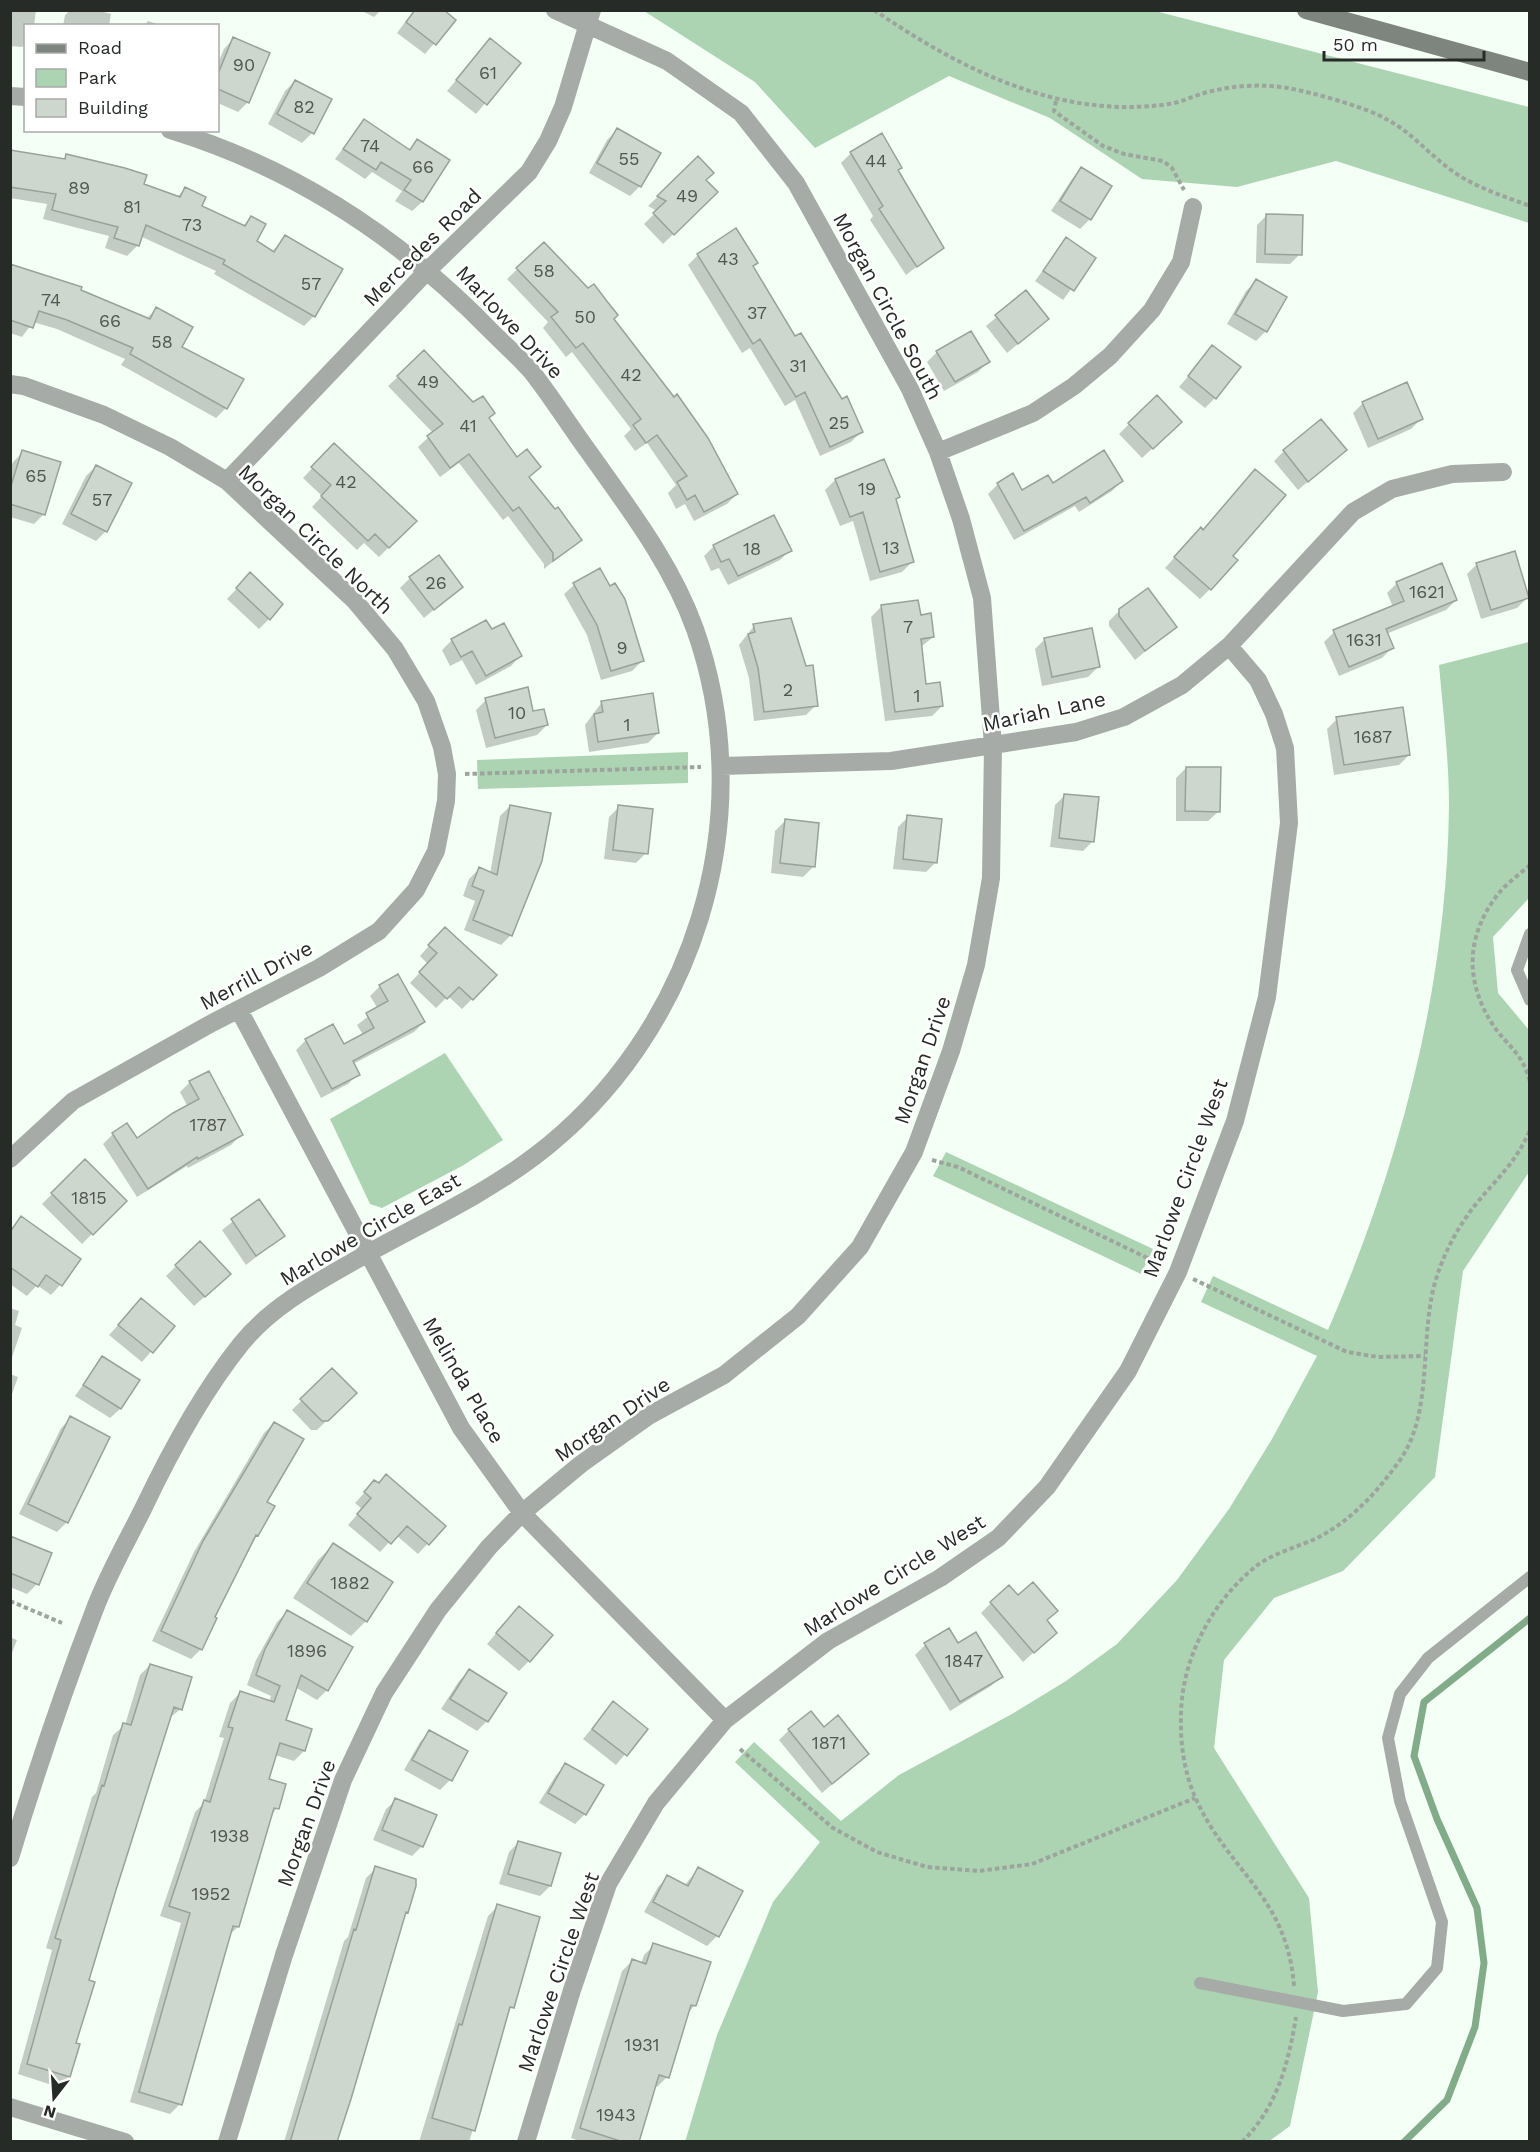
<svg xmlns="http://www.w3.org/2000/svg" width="1540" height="2152" viewBox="0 0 1540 2152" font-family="'Work Sans',sans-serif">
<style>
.green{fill:#acd4b2}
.shadow{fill:#0003}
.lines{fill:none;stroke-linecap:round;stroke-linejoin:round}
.stream{stroke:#82ac89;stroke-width:7}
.building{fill:#cdd7ce;stroke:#97a299;stroke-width:1.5}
.path{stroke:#9ca49d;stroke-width:4;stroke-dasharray:4.5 3;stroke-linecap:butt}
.lane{stroke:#a7aba7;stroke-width:12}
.street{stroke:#a7aba7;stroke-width:18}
.secondary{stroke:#7e857f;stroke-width:18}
.labels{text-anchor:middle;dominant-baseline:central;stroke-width:5;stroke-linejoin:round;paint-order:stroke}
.number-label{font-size:18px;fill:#505651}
.street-label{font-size:21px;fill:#262b27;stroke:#fff}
</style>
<rect width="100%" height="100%" fill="#f4fff5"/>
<path class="green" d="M644,11h511l374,96v116l-193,-62 -99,26 -95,-8 -92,-61 -101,-42 -134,72 -60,-66z
M1529,642v256l-36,39 5,56 31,37v142l-66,99 -28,206 -92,94 -69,27 -50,62 -10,88 95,150 9,94 -28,134 -22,16h-583l32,-107 56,-133 47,-60 -85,-80 19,-20 87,79 58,-46 113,-61 54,-33 51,-37 60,-64 52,-71 43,-70 45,-83 -116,-54 12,-26 115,54c72,-166 119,-343 121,-524 0,-47 -6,-95 -10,-141z
M688,752v31l-210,6 -1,-29z
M445,1053l58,87 -41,26 -80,42 -12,-4 -40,-85z
M946,1152l207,97 -12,25 -208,-98z"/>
<path class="shadow" d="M10,10h26l-2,16h-8v18l-4,3 -12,-1z
M70,10h27l14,4 -2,12h-46l2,-11z
M360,10h21l-7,7z
M414,10h28l12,10 -29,34 -28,-21z
M148,21l15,5h-19z
M233,39l15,63 -10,10 -20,-9v-40l6,-14z
M490,40l29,23 -43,51 -29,-23z
M295,81l17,52 -10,10 -34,-19 17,-33z
M364,121l44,29 9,-9 5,61 -10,9 -17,-10 7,-10 -30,-19 -7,7 -30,-20z
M617,130l23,56 -10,10 -41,-23 18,-33z
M10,152l53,8 4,-4 110,41 8,-8 15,18 43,19 8,-8 4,24 17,10 13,-15 29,79 -10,10 -90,-52 2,-3 -76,-35 -3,10 -10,10 -22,-8 4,-12 -66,-17 4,-15 -37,-6z
M851,153l49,15 -3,3 45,76 -36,28 -36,-55 3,-4 -32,-53z
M698,158l6,22 12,12 -53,52 -19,-20 13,-13 -9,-5z
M1081,169l9,50 -10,10 -29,-18 21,-32z
M1267,215l33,39 -10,10 -34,-1 1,-38z
M1066,239l28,19 -31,42 -28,-19z
M544,244l68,75 125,175 -10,10 -33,17 -9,-17 -9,5 -8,-16 8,-8 -29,-42 -12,8 -11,-15 7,-7 -59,-77 -6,5 -23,-29 5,-6 -41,-43z
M698,255l54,12 43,71 66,94 -10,10 -31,14 -25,-56 -10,6 -35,-58 -8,5 -54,-88z
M10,265l136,54 10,-10 24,38 46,61 -10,10 -95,-53 4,-6 -68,-30 -24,-7 -11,15 -12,-4z
M1256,281l10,50 -10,10 -29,-17 19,-33z
M1026,293l11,35 -30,25 -21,-27z
M1213,347l2,51 -10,10 -26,-21z
M937,352l51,10 -10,10 -34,19 -17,-29z
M424,353l64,66 29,40 22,8 -11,11 52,62 -36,29v-5l-36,-48 -5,4 -44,-57 -19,14 -22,-30 15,-14 -45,-47z
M1363,403l58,16 -10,10 -43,19 -15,-35z
M1129,424l41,8 -28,26 -23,-24z
M334,445l81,76 -36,36 -15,-14 -7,7 -45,-43 10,-11 -19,-18z
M1345,450l-47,40 -24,-29 10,-10z
M23,452l21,62 -10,10 -24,-7v-48l3,-7z
M883,461l29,101 -10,10 -32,9 -17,-60 -13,5 -15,-36 10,-10z
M96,466l10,65 -10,10 -34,-17 24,-48z
M1122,481l-10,10 -33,21 -4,-6 -61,34 -26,-46 10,-10 24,8 30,-7z
M1203,531l28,26 -21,32 -10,10 -35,-31 26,-29z
M714,546l76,4 -10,10 -52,25 -9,-17 -8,3 -7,-15z
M1477,564l50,34 -10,10 -36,11 -14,-45z
M410,578l51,9 -37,31 -24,-30z
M1397,583l59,17 -10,10 -60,24 6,14 -10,10 -43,18 -15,-34 10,-10 59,-25 -6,-14z
M241,584l28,35 -10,10 -32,-30z
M574,585l68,76 -10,10 -31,9 -14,-45 -23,-41z
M881,607l39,10 13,20 -12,10 4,38 17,21 -10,10 -47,5 -14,-104z
M1120,610l55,17 -40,33 -26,-34v-5z
M486,622l6,9 28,25 -9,10 -35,19 -14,-25 -12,6 -8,-16 10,-10z
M754,626l62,79 -10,10 -52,6 -5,-43 -10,-33z
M1045,639l53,28 -10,10 -46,9 -7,-37z
M486,700l46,13 15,12 -10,10 -51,13 -10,-38z
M602,702l56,31 -10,10 -59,9 -4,-27z
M1337,719l72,36 -10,10 -65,10 -7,-46z
M1186,768l33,43 -11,10h-32v-43z
M1065,795l28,46 -10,10 -33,-4 5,-42z
M510,806l1,129 -10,10 -37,-15 11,-29 -12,-5 6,-17 10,-10 11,5 10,-58z
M619,807l27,46 -10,10 -32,-4 5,-42z
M908,817l28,45 -10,10 -33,-3 5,-42z
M785,821l28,46 -10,10 -32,-4 4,-42z
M435,939l37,60 -10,10 -14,-13 -12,12 -26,-25 18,-19 -8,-8z
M380,986l44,36 -10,10 -61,32 5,10 -10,10 -27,14 -25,-48 10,-10 37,6 20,-11 -6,-10 21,-16 -8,-13z
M190,1082l51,53 -10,10 -43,23 -1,-2 -50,31 -34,-53 10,-10 24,6 51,-33 -8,-15z
M85,1161l40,40 -43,43 -40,-40z
M259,1201l24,35 -37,29 -24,-35z
M22,1218l38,67 -9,10 -14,-10 -10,11 -17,-12v-54z
M176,1266l43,18 -25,22 -28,-30z
M141,1300l32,26 -31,36 -33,-27z
M10,1308l9,3 -4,14 7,3 -12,35z
M102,1358l36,23 -18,28 -10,9 -35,-22z
M332,1370l23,23 -38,37h-6l-19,-20z
M10,1374l8,3 -8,23z
M71,1418l-4,104 -10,10 -38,-18 42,-86z
M274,1423l-9,79 -8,33 -44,83 -12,31 -10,10 -39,-18 42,-89 70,-119z
M365,1492l79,34 -26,28 -22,-19 -16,17 -32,-27 14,-16 -7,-6z
M10,1538l27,46 -10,10 -17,-7z
M333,1545l33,76 -15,15 -58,-38 25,-38z
M1017,1597l38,36 -32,29 -42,-49 10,-10z
M287,1612l40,78 -10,10 -22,-13 -11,34 26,9 -6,21 -10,10 -19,-6 -8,25 10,28 -7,8 -32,111 -9,8 -49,169 -10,10 -40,-12 51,-179 -21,-7 35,-104 9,-9 20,-65 -5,-1 11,-34 10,-10 29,9 2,-6 -24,-11 9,-25 21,-38z
M509,1618l20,43 -10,10 -32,-27z
M10,1637l7,3 -7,18z
M925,1645l33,1 43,30 -10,10 -41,25 -35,-56z
M150,1665l31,44 -12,9 -81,263 -14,63 4,1 -10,32 -10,10 -40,-13 34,-124 -6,-2 46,-151 4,-4 17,-58 12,-10 15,-50z
M469,1671l18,50 -10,10 -36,-22 18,-28z
M613,1703l33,26 -30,36 -33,-26z
M823,1729l44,25 -45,39 -43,-53 10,-10z
M429,1732l37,20 -16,28 -10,10 -36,-20 16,-28z
M566,1765l19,49 -10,10 -36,-21 17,-28z
M396,1800l26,46 -10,10 -39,-16 13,-31z
M519,1842l40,12 -9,32 -10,10 -41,-12 10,-32z
M376,1868l31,44 -4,3 -68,227h-51l60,-201 4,-4 18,-59z
M698,1869l19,67 -10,10 -63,-34 14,-25 10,-10 16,9z
M498,1906l40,12 -69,224h-50l69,-226z
M654,1945l41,60 -8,9 -20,63 -10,10 -3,-1 -17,56h-56l-10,-4 51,-167 10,-10 9,3 3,-9z"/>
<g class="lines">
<path class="stream" d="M1404,2142l43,-42 28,-73 9,-64 -7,-55 -40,-89 -23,-63 10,-54 106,-84"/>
</g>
<path class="building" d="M415,10h29l12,10 -20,25 -30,-23z
M233,37l37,16 -21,50 -31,-14v-15z
M490,38l31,25 -34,42 -31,-25z
M295,80l37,19 -18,35 -37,-20z
M364,119l46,31 7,-11 33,21 -27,42 -19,-12 7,-10 -30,-18 -5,8 -33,-21z
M617,128l44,25 -20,34 -44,-24z
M882,133l20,35 -4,2 46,78 -27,19 -38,-58 4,-3 -33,-54z
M10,150l55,9 1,-5 59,14 22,7 -3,9 36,13 5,-10 21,10 -4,9 43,20 6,-10 15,8 -9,17 17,11 11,-17 58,34 -28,48 -92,-53 2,-4 -79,-35 -7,21 -25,-8 4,-11 -66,-17 4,-16 -46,-7z
M698,156l16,17 -8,7 12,12 -44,43 -21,-22 13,-12 -9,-5z
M1081,167l31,19 -21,34 -31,-19z
M1266,214l37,1 -1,40 -37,-1z
M736,228l22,35 -5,3 42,70 6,-3 41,66 5,-3 16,36 -33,15 -25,-55 -9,5 -36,-58 -7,5 -56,-90z
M1066,237l30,21 -22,33 -31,-20z
M544,242l44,46 6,-4 12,16 12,15 -4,4 60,78 3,-3 31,44 30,56 -34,18 -9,-17 -8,5 -10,-18 10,-6 -30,-41 -11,8 -13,-18 8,-6 -58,-76 -7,5 -25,-31 7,-5 -42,-44z
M10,264l72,23 -1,3 69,29 6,-12 37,20 -11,20 62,32 -17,30 -97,-55 3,-6 -66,-28 -28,-9 -6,17 -23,-8z
M1256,279l31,18 -20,35 -32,-18z
M1026,290l23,29 -31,25 -23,-29z
M971,331l19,31 -35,20 -19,-31z
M1212,345l29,22 -25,32 -28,-23z
M424,350l49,52 10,-6 12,17 -6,5 28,39 10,-8 14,18 -12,10 26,32 3,-2 24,33 -29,21v-8l-34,-46 -6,4 -44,-57 -19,14 -23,-32 16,-12 -46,-48z
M1407,382l16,37 -45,20 -16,-37z
M1157,395l25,27 -29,27 -25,-26z
M1321,419l26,31 -39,32 -25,-32z
M334,443l83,78 -28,27 -14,-14 -7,7 -47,-45 10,-11 -20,-18z
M22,450l39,12 -16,53 -35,-11v-15z
M1104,450l19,31 -33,22 -4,-6 -62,34 -27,-48 16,-10 9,17 26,-15 5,8z
M884,459l16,38 -4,2 18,63 -34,10 -17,-60 -13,5 -15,-38z
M96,465l36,18 -25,49 -36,-18z
M1255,469l31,26 -53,61 5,4 -27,30 -37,-33 27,-30 2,3z
M774,515l18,36 -54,25 -9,-17 -8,3 -8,-17z
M1515,551l14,47 -38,12 -15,-47z
M439,555l24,32 -29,23 -25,-33z
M1442,563l15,37 -71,29 8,19 -45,19 -16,-37 71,-29 -8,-19z
M600,568l10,18 5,-3 10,16 19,62 -33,10 -14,-46 -24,-42z
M250,572l33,32 -13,16 -34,-32z
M1148,588l29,39 -32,24 -26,-35v-7z
M918,600l3,15 10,-2 3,24 -13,2 5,45 14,-2 3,24 -48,6 -14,-107z
M791,618l15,48 7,-1 5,41 -54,6 -6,-44 -10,-34 7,-2 -2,-8z
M486,620l6,9 12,-6 18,33 -36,20 -14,-25 -11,6 -10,-18z
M1092,628l8,39 -48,10 -8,-39z
M528,687l5,24 11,-2 4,16 -53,13 -10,-40z
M653,693l6,40 -61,9 -4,-28 9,-2 -2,-11z
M1403,707l7,48 -66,10 -8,-48z
M1186,767h35l-1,45 -35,-1z
M1064,794l35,3 -5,45 -35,-4z
M510,805l41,8 -9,48 -30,75 -39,-16 11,-29 -12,-5 7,-19 18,8z
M618,805l35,4 -5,45 -35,-4z
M907,815l35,4 -5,44 -34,-4z
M785,819l34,4 -4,44 -35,-4z
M445,927l52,48 -24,25 -14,-13 -12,12 -28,-27 18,-19 -9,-8z
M398,974l27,48 -72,39 7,14 -28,14 -27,-50 28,-15 11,20 30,-16 -8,-15 22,-12 -9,-16z
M209,1071l34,64 -45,24 -1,-2 -49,32 -36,-56 15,-10 10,15 36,-25 26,-14 -10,-18z
M85,1159l42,42 -34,34 -42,-42z
M259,1199l26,37 -29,20 -25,-37z
M21,1216l60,43 -19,27 -16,-11 -8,12 -28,-20v-35z
M200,1241l31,33 -26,23 -30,-32z
M141,1298l34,28 -22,27 -35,-28z
M102,1356l38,24 -19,29 -38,-24z
M332,1368l25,25 -29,28h-6l-22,-22z
M70,1416l40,21 -42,86 -40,-19z
M274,1422l30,17 -37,63 8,4 -17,30 -2,-1 -41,82 2,1 -15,32 -41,-19 42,-90z
M386,1474l60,52 -17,19 -22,-19 -16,18 -34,-30 14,-16 -7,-6 10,-12 5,3z
M10,1536l42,17 -13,32 -29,-12z
M333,1543l60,39 -26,40 -60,-39z
M1033,1582l25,29 -11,9 10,13 -23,20 -44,-51 19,-17 9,10z
M519,1606l34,29 -23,27 -34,-29z
M287,1610l66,37 -25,44 -27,-16 -15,45 26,9 -7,22 -25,-8 -11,36 17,5 -7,25 -5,-1 -35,119 -6,-1 -51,179 -43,-13 51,-179 -21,-7 35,-106 6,2 23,-74 -5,-1 12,-36 34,11 6,-16 -24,-11 9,-26z
M949,1628l9,15 18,-11 27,45 -43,25 -36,-59z
M150,1664l42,13 -10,33 -8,-3 -58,183 -27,90 6,2 -19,61 4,1 -10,33 -43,-13 34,-124 -6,-2 47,-153 2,1 19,-63 8,2z
M469,1669l38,24 -19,29 -38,-23z
M613,1701l35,28 -21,27 -35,-27z
M811,1711l13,16 14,-12 31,39 -37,30 -44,-55z
M429,1730l39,21 -16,30 -40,-21z
M565,1763l39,22 -18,30 -38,-22z
M395,1798l42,17 -14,32 -41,-17z
M518,1841l43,12 -10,33 -43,-12z
M375,1866l41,13v7l-8,27 -2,-1 -55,187 -14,43h-47l64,-213 2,1z
M698,1867l45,24 -24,46 -66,-35 14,-27 21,11z
M497,1904l43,13 -26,91 -4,-1 -35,124 -43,-13 27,-94 3,1z
M653,1943l58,19 -15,44 -5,-1 -22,73 -10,-3 -20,67h-16l-43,-14 52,-169 14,5z"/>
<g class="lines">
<path class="path" d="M874,10c88,60 186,110 295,94 14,-2 28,-10 43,-13 25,-6 51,-7 76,-3 26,5 78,19 100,32 24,13 41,34 63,50 23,17 52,26 79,36
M1056,101l-2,10 49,35 21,8 39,7 9,7 12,22
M465,774l236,-7
M1530,865c-10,9 -23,18 -31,28 -33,41 -35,88 -6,132 14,21 30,28 37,57
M932,1160l26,7 204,98
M1193,1279l154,73 31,5 47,-1
M10,1601l52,22
M740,1749l93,79 44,24 50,15 52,4 53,-7 163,-66
M1294,1986c-7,-90 -65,-114 -98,-187 -12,-26 -16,-57 -15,-85 1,-56 31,-112 74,-147 17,-14 44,-20 64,-30 34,-18 59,-46 81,-77 35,-50 18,-128 37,-184 8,-25 22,-51 39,-72 22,-27 39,-40 54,-74
M1242,2142c35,-35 46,-77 54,-125"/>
<path class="lane" d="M1530,934l-13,36 13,30
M1200,1983l143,28 63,-7 31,-36 5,-46 -42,-121 -12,-63 12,-44 28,-36 102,-81"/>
<path class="street" d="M10,96l16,1
M10,384l14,2 80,29 66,32 57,34 128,120 40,48 31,52 16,46 5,27 -1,27 -10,50 -20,39 -37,41 -60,37 -107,55 -139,78 -63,58
M938,452l95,-39 41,-27 36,-30 42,-46 29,-48 12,-55
M227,481l201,-211 101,-98 19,-31 15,-34 29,-97
M722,766l169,-5 185,-29 48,-15 58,-32 47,-39 124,-134 39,-23 60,-15 51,-2
M239,1010l222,418 61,85 203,207
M10,1858c25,-83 53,-166 84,-247 13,-35 32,-68 49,-102 27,-57 58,-115 98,-165 28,-35 69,-58 108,-80 62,-36 129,-65 186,-108 159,-121 227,-337 160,-527 -23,-64 -65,-119 -104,-174 -20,-27 -38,-56 -59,-83 -12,-14 -27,-27 -40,-40 -90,-93 -198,-164 -322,-202
M10,2107l115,35
M227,2142l57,-187 59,-175 41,-87 54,-83 51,-63 33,-34 59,-49 69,-49 74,-40 74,-59 62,-69 54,-95 37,-101 25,-86 15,-87 2,-132 -11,-148 -21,-79 -23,-67 -28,-63 -114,-206 -55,-70 -74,-52 -112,-51
M526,2142l46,-152 36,-106 48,-81 69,-83 103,-79 112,-63 58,-40 49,-51 81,-116 50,-99 57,-151 32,-124 22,-174 -4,-75 -11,-34 -16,-34 -29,-34"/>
<path class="secondary" d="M1306,10l224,62"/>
</g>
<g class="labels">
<g class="number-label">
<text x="244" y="64">90</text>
<text x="488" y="72">61</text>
<text x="304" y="106">82</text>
<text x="370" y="145">74</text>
<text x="629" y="158">55</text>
<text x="876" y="160">44</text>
<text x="423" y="166">66</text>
<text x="79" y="187">89</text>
<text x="687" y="195">49</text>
<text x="132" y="206">81</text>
<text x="192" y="224">73</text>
<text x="728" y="258">43</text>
<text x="544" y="270">58</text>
<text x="311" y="283">57</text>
<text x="51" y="299">74</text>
<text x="757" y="312">37</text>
<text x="585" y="316">50</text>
<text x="110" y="320">66</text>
<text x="162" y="341">58</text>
<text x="798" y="365">31</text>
<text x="631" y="374">42</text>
<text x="428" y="381">49</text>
<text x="839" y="422">25</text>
<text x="468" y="425">41</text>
<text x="36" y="475">65</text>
<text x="346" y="481">42</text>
<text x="867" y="488">19</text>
<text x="102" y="499">57</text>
<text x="891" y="547">13</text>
<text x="752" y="548">18</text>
<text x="436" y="582">26</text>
<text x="1427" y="591">1621</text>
<text x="908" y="626">7</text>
<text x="1364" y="639">1631</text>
<text x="622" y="647">9</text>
<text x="788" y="689">2</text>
<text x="917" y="695">1</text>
<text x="517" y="712">10</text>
<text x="627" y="724">1</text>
<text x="1373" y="736">1687</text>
<text x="208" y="1124">1787</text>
<text x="89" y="1197">1815</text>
<text x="350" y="1582">1882</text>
<text x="307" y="1650">1896</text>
<text x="964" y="1660">1847</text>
<text x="829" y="1742">1871</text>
<text x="230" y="1835">1938</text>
<text x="211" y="1893">1952</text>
<text x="642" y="2044">1931</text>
<text x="616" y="2114">1943</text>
</g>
<g class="street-label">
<text transform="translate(422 247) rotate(-45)">Mercedes Road</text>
<text transform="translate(888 306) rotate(62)">Morgan Circle South</text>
<text transform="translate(510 322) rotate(47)">Marlowe Drive</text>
<text transform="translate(316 539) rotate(44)">Morgan Circle North</text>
<text transform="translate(1044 711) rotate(-12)">Mariah Lane</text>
<text transform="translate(256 975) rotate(-28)">Merrill Drive</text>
<text transform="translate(922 1060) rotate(-71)">Morgan Drive</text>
<text transform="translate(1185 1178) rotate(-70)">Marlowe Circle West</text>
<text transform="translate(370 1229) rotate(-30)">Marlowe Circle East</text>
<text transform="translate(464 1380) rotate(60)">Melinda Place</text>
<text transform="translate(612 1419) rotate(-34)">Morgan Drive</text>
<text transform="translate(894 1575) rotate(-32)">Marlowe Circle West</text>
<text transform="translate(306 1823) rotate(-70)">Morgan Drive</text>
<text transform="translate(558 1972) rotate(-71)">Marlowe Circle West</text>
</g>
</g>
<rect width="1540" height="2152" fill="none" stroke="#262b27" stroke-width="24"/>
<rect x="24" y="24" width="195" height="108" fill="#ffffff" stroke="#a8aaa9" stroke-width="1.5"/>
<rect x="36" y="44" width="30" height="9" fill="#7e857f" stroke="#a8aaa9" stroke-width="1.5"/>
<text x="78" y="54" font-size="18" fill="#262b27">Road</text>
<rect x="36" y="69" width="30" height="18" fill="#acd4b2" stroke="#a8aaa9" stroke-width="1.5"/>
<text x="78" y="84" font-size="18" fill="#262b27">Park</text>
<rect x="36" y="99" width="30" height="18" fill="#cdd7ce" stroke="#a8aaa9" stroke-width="1.5"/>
<text x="78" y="114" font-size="18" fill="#262b27">Building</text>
<g transform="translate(54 2098) rotate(197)" stroke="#ffffff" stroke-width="4.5" paint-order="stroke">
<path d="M0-4.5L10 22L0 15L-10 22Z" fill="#262b27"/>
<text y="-9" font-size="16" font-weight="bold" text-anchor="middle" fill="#262b27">N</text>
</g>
<path d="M1324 51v9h160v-9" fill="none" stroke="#262b27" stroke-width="3"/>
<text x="1333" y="51" font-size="18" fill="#262b27" stroke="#ffffff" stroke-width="4.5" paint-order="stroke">50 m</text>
</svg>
